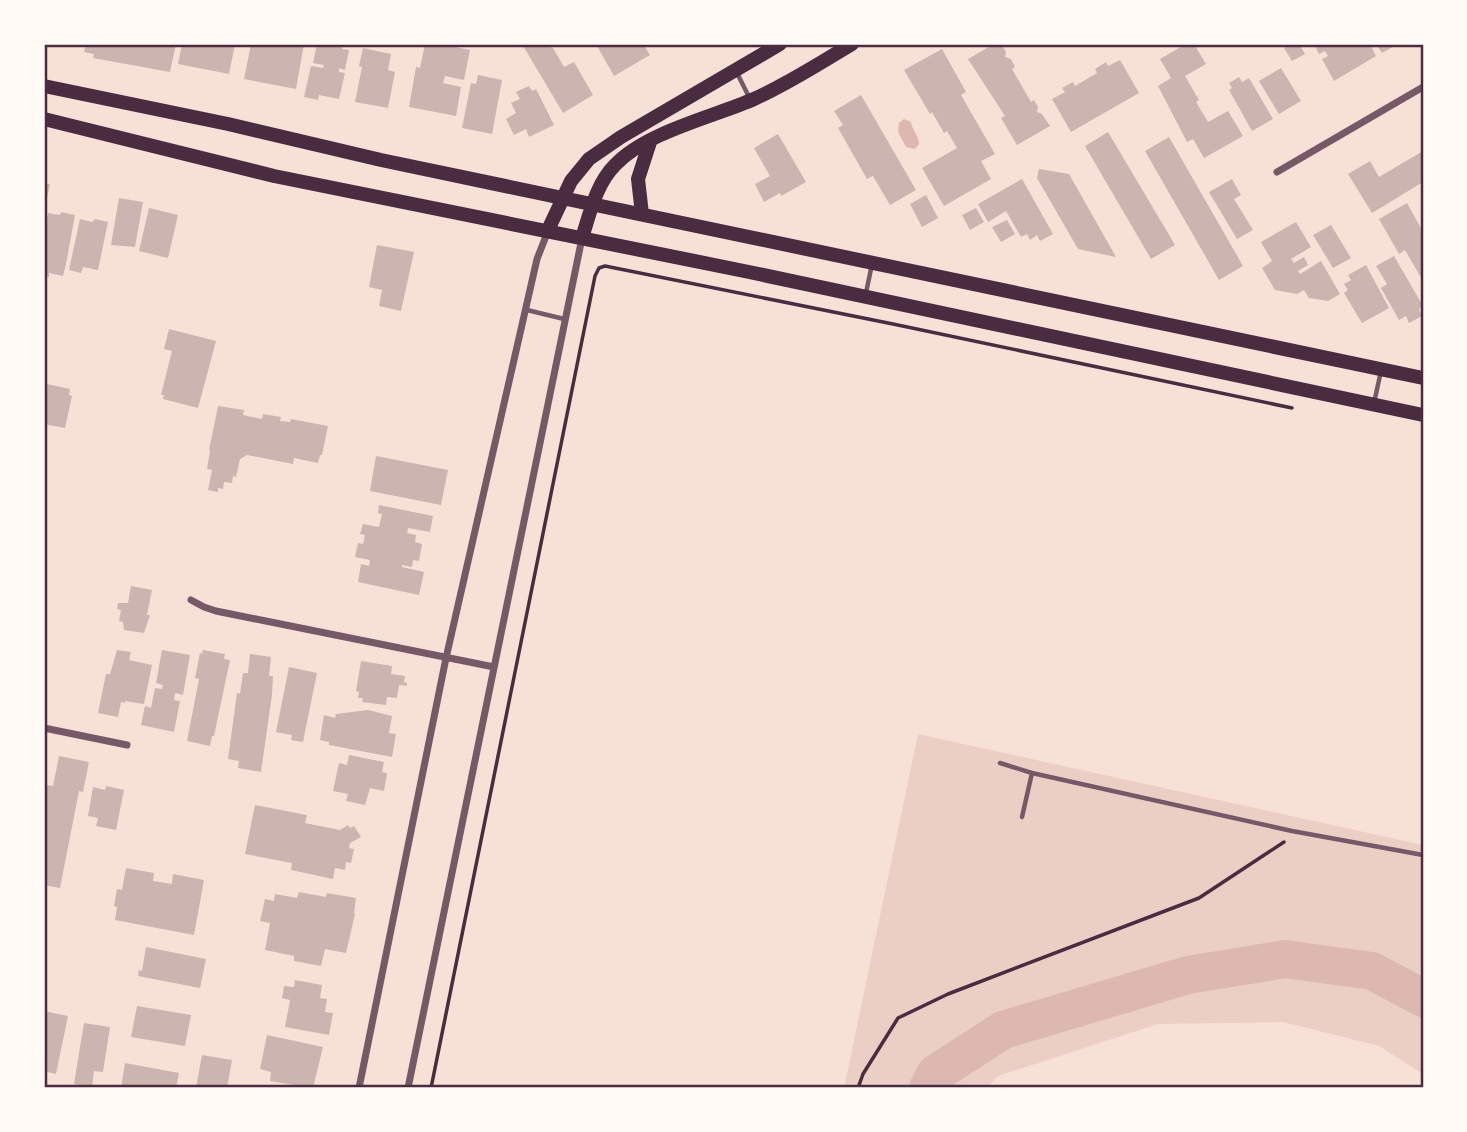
<svg xmlns="http://www.w3.org/2000/svg" width="1467" height="1132" viewBox="0 0 1467 1132" font-family="Jost,sans-serif">
<style>
.green{fill:#ebcfc5}
.water{fill:#dcb8b0}
.lines{fill:none;stroke-linecap:round;stroke-linejoin:round}
.river{stroke:#dcb8b0;stroke-width:38}
.building{fill:#ccb4b1}
.path{stroke:#4a2c40;stroke-width:3.5}
.service{stroke:#755966;stroke-width:4.5}
.minor{stroke:#755966;stroke-width:7}
.secondary{stroke:#4a2c40;stroke-width:14}
.neatline{fill:none;stroke:#4a2c40;stroke-width:2.5}
</style>
<rect width="100%" height="100%" fill="#f7e1d7"/>
<path class="green" d="M918,734l505,111v229l-44,-28 -96,-24 -125,2 -160,52 -11,12h-143z"/>
<path class="water" d="M904,119l7,3c1,8 8,14 8,22l-4,5 -9,-2 -8,-15 1,-9z"/>
<g class="lines">
<path class="river" d="M928,1088l7,-14 68,-44 185,-55 97,-16 87,12 51,27"/>
</g>
<path class="building" d="M86,44h90l-6,28 -77,-14 1,-4 -10,-2z
M182,44h53l-6,30 -51,-10z
M251,44h53l-8,45 -52,-10z
M317,44h26l-1,5 7,1 -4,20 -6,-2v4l6,1 -6,26 -20,-4 -1,5 -14,-3 7,-31 12,2 1,-3 -11,-2z
M425,44h26l-1,2 20,4 -6,30 -19,-4 -2,7 18,4 -5,29 -47,-9 7,-40 4,1z
M522,44h29l1,2 -2,1 3,1 11,19 10,-5 19,33 -30,18z
M601,44h42l7,11 -36,21 -17,-30z
M994,44h7l5,8 -1,5 6,2 4,8 -3,2 19,33 3,-2 4,7 -1,5 5,2 8,12 -33,19 -16,-27 4,-2 -37,-57z
M1186,44h8l12,20 -21,12 14,24 -3,2 12,20 20,-11 15,25 -39,22 -11,-19 -6,3 -29,-56 13,-8 -11,-19z
M1292,44h7l6,10 -13,7 -8,-13z
M1314,44h56l6,12 -42,25 -12,-22 6,-3 -3,-5 -6,3z
M1376,44h22l-16,9z
M363,48l28,6 -3,16 7,2 -7,36 -33,-6 7,-35 -3,-1z
M942,49l24,43 -5,3 34,59 -14,7 10,18 -47,27 -22,-38 35,-20 -10,-17 -3,2 -12,-21 -2,2 -26,-44z
M1120,60l19,33 -68,39 -19,-33 13,-7 -3,-4 11,-6 2,4 22,-13 -2,-4 11,-7 2,4z
M1281,68l20,33 -22,13 -20,-33z
M478,75l24,5 -10,54 -30,-6 9,-45 5,1z
M1239,77l3,5 7,-4 24,41 -21,12 -23,-41 3,-2 -3,-5z
M529,86l3,5 4,-2 18,36 -25,12 -3,-8 -12,6 -8,-16 10,-6 -5,-10 9,-4 -4,-7z
M861,95l55,95 -26,15 -17,-29 -6,3 -29,-51 5,-3 -9,-14z
M1108,132l67,113 -24,14 -66,-113z
M778,134l28,48 -25,14 -1,-3 -16,9 -9,-18 15,-8 -16,-28z
M1169,137l74,129 -24,14 -74,-129z
M1423,151v31l-51,31 -24,-39 22,-13 9,16z
M1039,169l30,5 47,83 -38,-8 -41,-71z
M1022,179l31,55 -13,7 -3,-6 -7,5 -3,-6 -6,3 -15,-26 -18,11 -10,-18z
M1232,179l9,16 -7,4 19,31 -16,9 -28,-47z
M44,183l6,1 -5,23h-1z
M926,195l12,23 -16,9 -12,-23z
M119,198l24,4 -8,45 -24,-2z
M1407,203l16,29v49l-18,-31 -6,4 -20,-35z
M149,208l29,7 -10,43 -29,-7z
M976,208l8,14 -14,8 -8,-15z
M61,212l14,3 -9,49 -3,12 -14,-3v4l-5,-1v-42l4,-21 12,2z
M80,219l12,3 3,-3 13,3 -10,48 -15,-3 -2,6 -12,-3z
M1007,220l8,14 -14,8 -9,-15z
M1296,222l15,25 -20,12 3,4 10,-6 4,8 -10,6 2,3 21,-13 19,33 -12,7 -19,-3 -5,-8 -7,4 -22,-4 -13,-22 10,-7 -11,-19z
M1331,225l20,33 -18,10 -20,-33z
M377,245l37,7 -13,59 -22,-5 3,-16 -13,-3z
M1394,256l29,50 -4,3 3,7 -13,7 -3,-7 -7,4 -18,-32 6,-4 -11,-18z
M1366,265l23,43 -27,15 -18,-30 4,-3 -4,-6 7,-4 -3,-5z
M169,329l47,12 -18,67 -35,-9 1,-4h-3l11,-44 -8,-2z
M47,384l23,5 -1,6 3,1 -7,32 -21,-4v-35h2z
M218,406l26,4 -1,5 19,4 1,-5 18,3 -1,4 10,1 1,-3 37,7 -6,29h-2l-2,8 -24,-5 -1,6 -46,-9 -7,4 -4,18 -3,-1 -1,7 -8,-1 -1,7 -5,-1v4l-10,-2 4,-20 -5,-1 3,-18 -1,-1z
M376,456l72,14 -7,35 -71,-14z
M379,505l54,11 -3,16 -22,-4 -1,5 9,2 -1,7 7,2 -3,17 -6,-1 -1,7 -10,-2v2l22,5 -5,23 -61,-13 3,-18 8,2 1,-6 -15,-3 3,-14 5,1 2,-9 -5,-1 3,-10 16,3 3,-13 -4,-1z
M131,586l21,4 -5,25h3l-6,18 -20,-3 -1,-8 -4,-1 2,-11 -4,-1 1,-6h10z
M117,650l14,2 -2,8 23,5 -8,39 -19,-3v2l-4,-1 -3,15 -20,-4 8,-39h4z
M162,650l28,5 -7,40 -8,-2 -1,7 6,1 -6,31 -33,-7 4,-19 6,2 4,-20 7,1 1,-4 -7,-2z
M203,650l22,4 -1,5 6,1 -16,76h-2l-2,10 -23,-5 12,-62 -4,-1 5,-25 2,1z
M250,654l21,3 -2,19h4l-1,19 -11,77 -23,-4 1,-7 -11,-2 9,-66 3,1 3,-21h5z
M361,661l31,5 -1,8 14,2 -1,6 3,1v3l-8,-1 -2,13 -10,-1 -1,8 -24,-3 1,-4h-5l1,-6 -3,-1z
M289,667l28,6 -14,69 -12,-2 1,-5 -16,-3z
M368,710l24,6 -3,17 7,1 -4,23 -63,-12v-3l-9,-2 4,-25 11,3 1,-4z
M349,755l35,7 -2,10 5,1 -3,18 -14,-3 -5,17 -19,-4 2,-7 -15,-3 6,-28 8,2z
M59,756l30,6 -6,30 -4,-1 -19,97 -16,-3v-81l3,-19 6,1z
M106,786l18,4 -8,40 -20,-4 2,-8 -10,-2 5,-29 12,3z
M255,805l52,10 -2,8 35,7 8,-5 2,3 4,-2 7,11 -11,6 -1,5 5,1 -3,14 -5,-1 -1,8 -10,-2 -2,11 -42,-9 1,-7 -47,-9z
M126,868l28,5 -1,8 19,3 1,-10 31,6 -10,55 -79,-15 2,-13 -3,-1 3,-17 5,1z
M299,892l27,5 1,-4 29,5 -2,15 1,1 -9,39 -21,-4 -4,17 -27,-5v-5l-29,-6 5,-27 -10,-2 5,-22 9,2 1,-7 22,4z
M146,947l60,12 -6,29 -62,-12 1,-6 3,1z
M295,980l27,5 -2,13 7,1 -2,13 8,1 -4,22 -44,-8 5,-27 -8,-2 2,-12 10,1z
M137,1006l54,9 -6,31 -54,-9z
M44,1011l24,5 -12,58 -12,-3z
M84,1023l26,4 -7,45 -9,-1 -2,16 -18,-3z
M267,1035l56,12 -10,41 -43,-7 1,-9 -11,-3z
M202,1055l30,5 -5,28h-31z
M125,1063l54,10 -3,15h-55z"/>
<g class="lines">
<path class="path" d="M431,1088l164,-812 4,-8 6,-2 288,58 399,84
M858,1088l5,-14 35,-56 50,-24 251,-96 85,-56"/>
<path class="service" d="M737,73l12,24
M866,293l6,-29
M527,310l37,9
M1374,403l7,-32
M1000,763l32,10
M1022,817l10,-44 260,58 131,24"/>
<path class="minor" d="M1277,172l146,-85
M191,600l13,7 12,4 278,56
M44,728l83,17
M359,1088l87,-430 91,-399 11,-28
M408,1088l174,-850"/>
<path class="secondary" d="M44,86l184,38 153,36 1042,218
M44,119l230,57 475,96 674,143
M642,214l-4,-35 12,-37
M548,230l23,-49 18,-22 32,-22 159,-93
M582,238c8,-25 14,-54 33,-73 31,-33 98,-48 139,-66 34,-15 66,-36 98,-55"/>
</g>
<rect width="1467" height="1132" fill="none" stroke="#fffaf5" stroke-width="91"/>
<rect x="46" y="46" width="1376" height="1040" class="neatline"/>
</svg>
